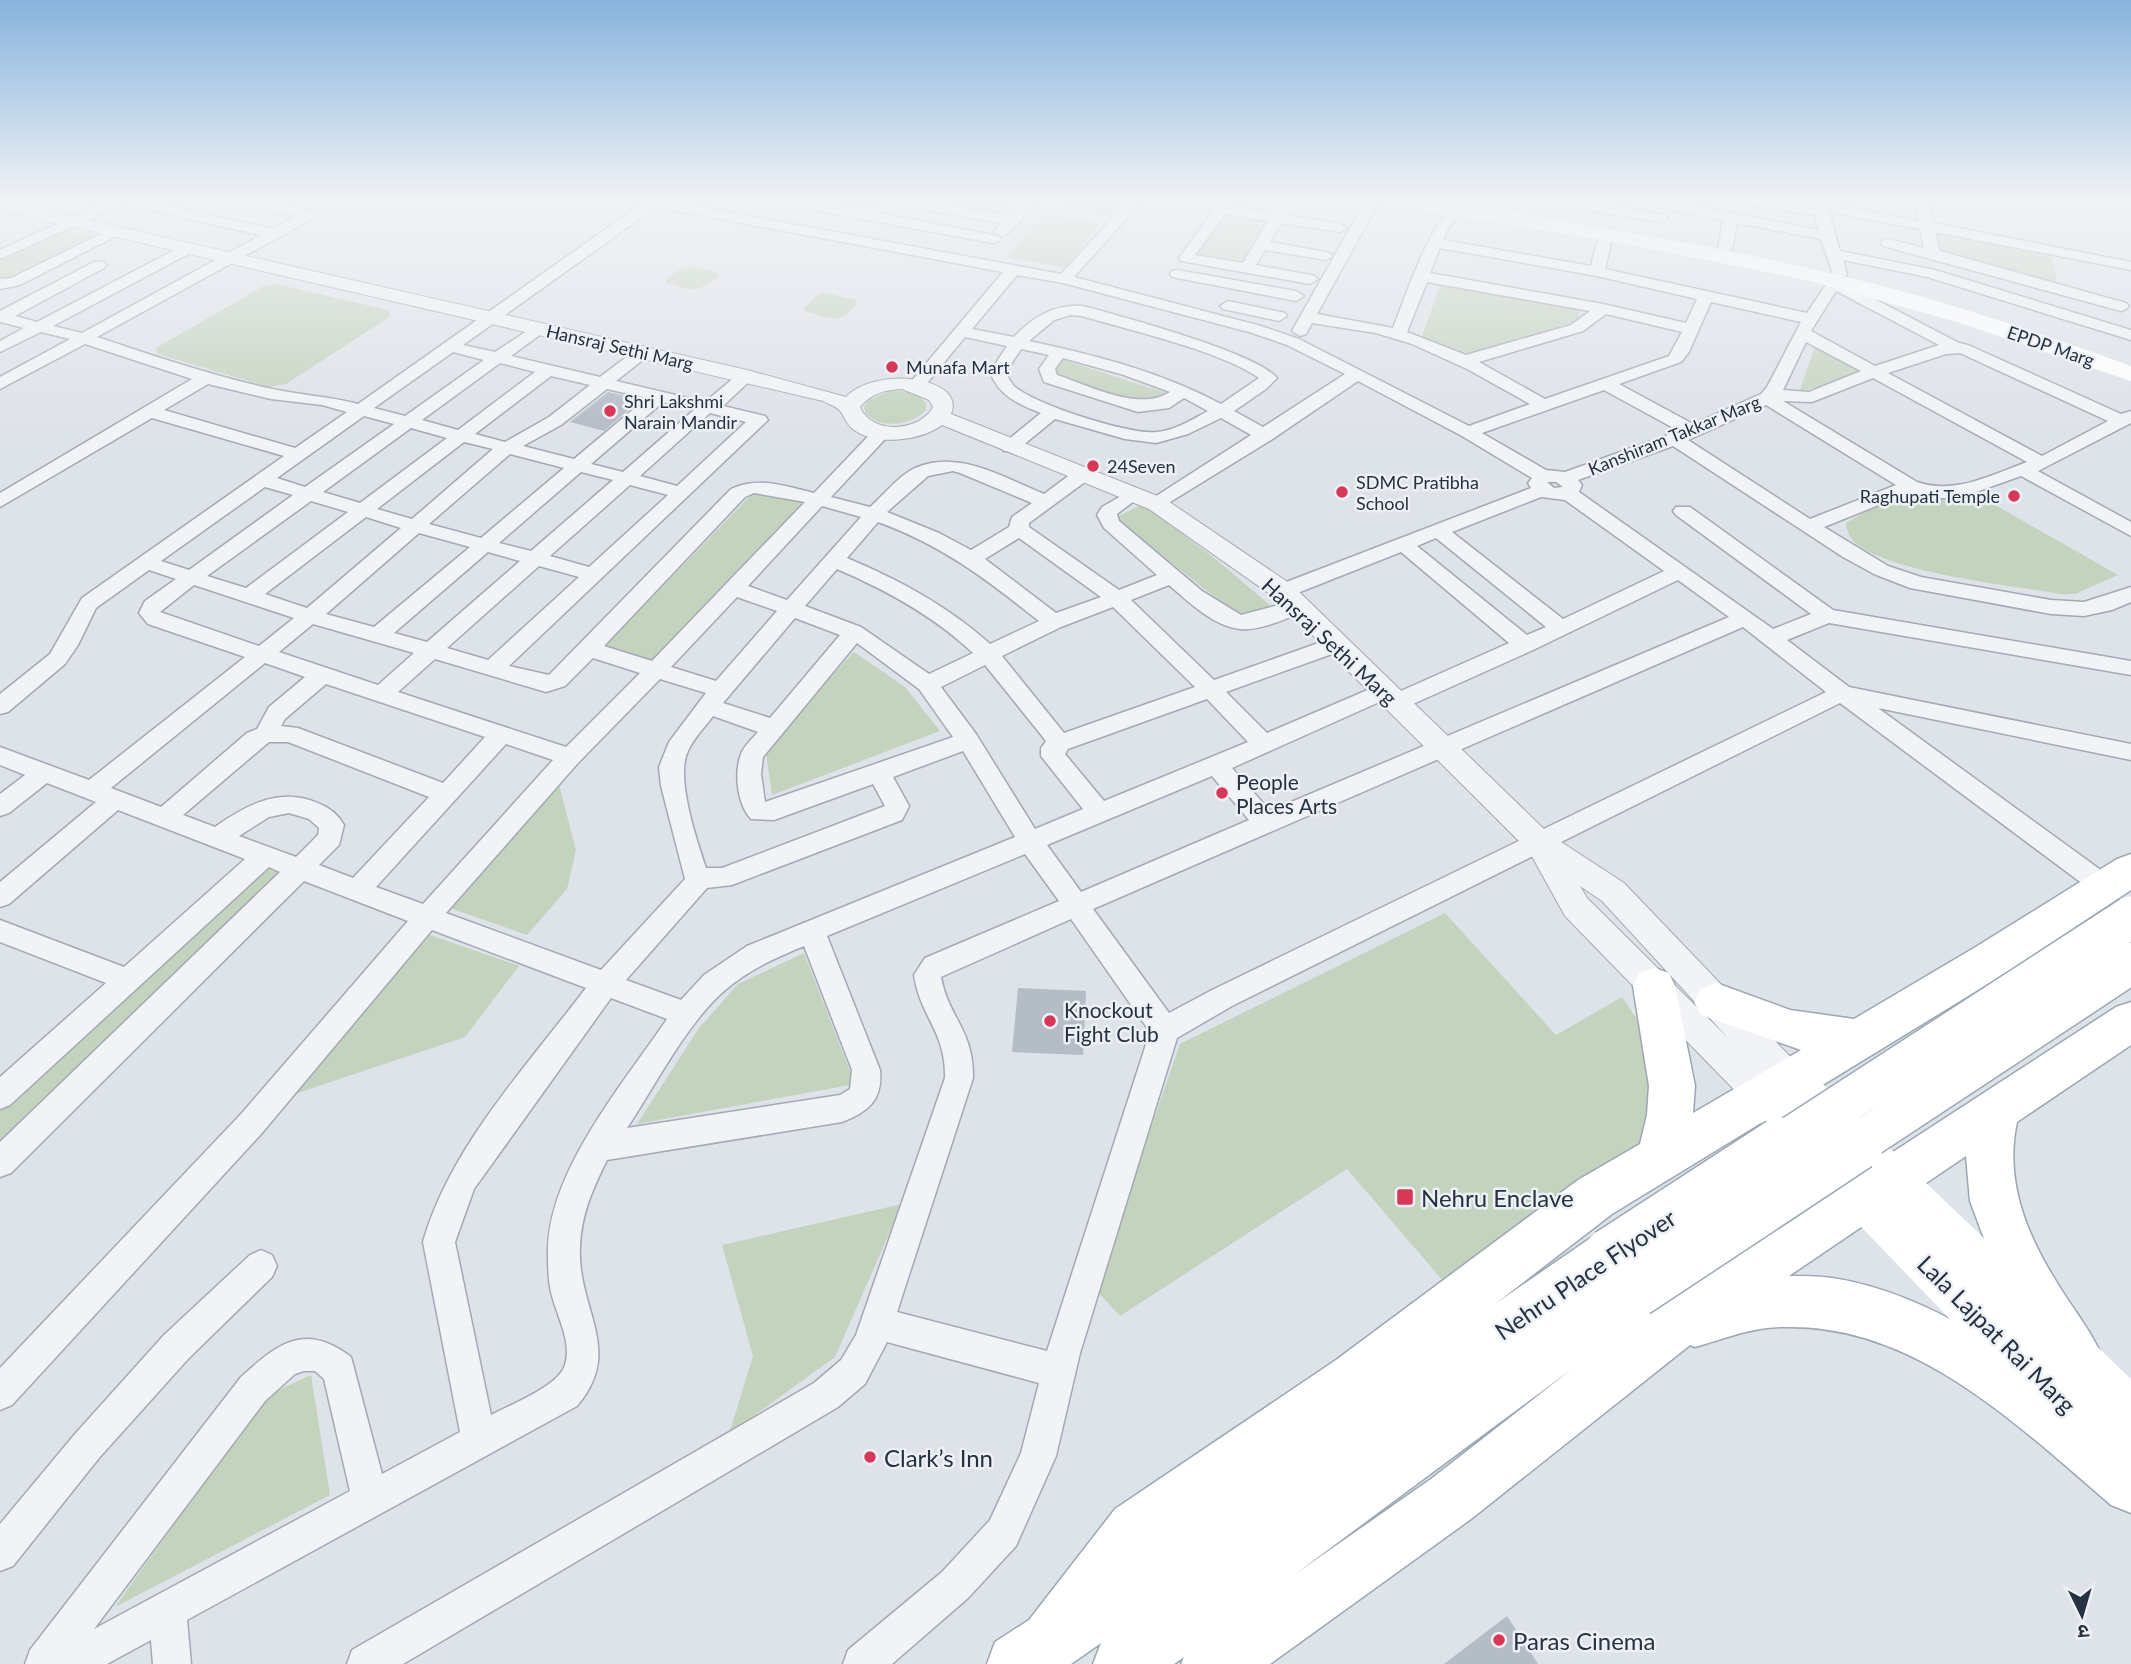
<svg xmlns="http://www.w3.org/2000/svg" width="2131" height="1664" viewBox="0 0 2131 1664" font-family="Lato,'Noto Sans Devanagari',sans-serif">
<style>
.green{fill:#c4d3be}
.building{fill:#b4bcc6}
.lines{fill:none;stroke-linecap:round;stroke-linejoin:round}
.minor-casing{stroke:#a3a9b3;stroke-width:3}
.tertiary-casing{stroke:#a3a9b3;stroke-width:2}
.primary-casing{stroke:#9ca7b5;stroke-width:3}
.minor{fill:#f1f3f7;fill-rule:evenodd}
.tertiary{fill:#f1f3f7;fill-rule:evenodd}
.secondary{fill:#fff;fill-rule:evenodd}
.primary{fill:#fff;fill-rule:evenodd}
.primary-bridge-far1-casing{stroke:#9ca7b5;stroke-width:44;stroke-linecap:butt}
.primary-bridge-casing{stroke:#9ca7b5;stroke-width:56;stroke-linecap:butt}
.primary-bridge-far1{stroke:#fff;stroke-width:41}
.primary-bridge{stroke:#fff;stroke-width:53}
.poi-dot{fill:#d83857;stroke:#edf1f6;stroke-width:2.5}
.labels{text-anchor:middle;dominant-baseline:central;stroke-width:5;stroke-linejoin:round;paint-order:stroke}
.far-street-label{font-size:18px;fill:#263141;stroke:#edf1f6}
.far-poi-label{font-size:18px;fill:#263141;stroke:#edf1f6;text-anchor:start}
.street-label{font-size:21px;fill:#263141;stroke:#edf1f6}
.poi-label{font-size:21px;fill:#263141;stroke:#edf1f6;text-anchor:start}
.near-poi-label{font-size:24px;fill:#263141;stroke:#edf1f6;text-anchor:start}
.near-street-label{font-size:24px;fill:#263141;stroke:#edf1f6}
</style>
<rect width="100%" height="100%" fill="#dee2e9"/>
<path class="green" d="M969,200h44l-15,17 -30,-6 -4,-7z
M1045,214l57,9 -37,45 -59,-11z
M1219,214l49,8 -24,40 -51,-9z
M59,230l40,7 -88,44 -11,-2v-22z
M1937,233l115,24 6,29 -119,-33z
M694,267l23,5 2,4c-21,18 -28,14 -53,7v-5l17,-10z
M276,284l112,26 3,6 -105,68 -17,3 -111,-33 -2,-6 106,-61z
M1440,285l139,23v12l-107,35 -50,-18z
M825,293l31,7 1,4c-20,21 -24,14 -50,8l-4,-3 16,-15z
M1816,344l52,29 -69,19z
M1061,359l108,35 -24,9h-12l-69,-23 -10,-11z
M892,390l23,3 11,10v7c-15,16 -44,19 -60,4l-2,-7 4,-7z
M755,491l47,12 -145,159 -52,-16z
M1981,497l137,78 -43,19h-14c-52,-9 -163,-20 -203,-49 -8,-6 -11,-12 -12,-22l40,-24z
M1143,504l75,57 54,46 -36,7 -121,-96z
M854,652l51,35 35,44 -168,64 -6,-41 21,-30z
M558,781l18,69 -9,39 -40,46 -77,-27z
M260,864l26,9 -286,279v-41z
M1445,913l111,122 66,-38 37,55 -11,96 -205,133 -96,-112 -227,147 -25,-27 85,-245z
M430,935l89,31 -54,71 -176,59z
M804,953l51,131 -218,40 62,-96 39,-44z
M902,1204l-67,153 -106,77 24,-78 -31,-111z
M311,1375l19,120 -215,112 151,-211z"/>
<path class="building" d="M1067,200h55l-14,16 -41,-8z
M608,392l33,7 -37,32 -34,-9z
M1018,988l68,3 -3,64 -71,-3z
M1507,1616l31,48h-94z"/>
<g class="lines">
<defs>
<path id="minor" d="M109,200h32l132,29 23,-13 -63,-13 -2,-3h25l58,12v6l-217,119c57,19 113,38 171,51 29,7 60,8 90,16l289,-204h16l398,74 68,-74h14l-69,77 187,49 38,13 170,87 61,-22 -63,-35 -55,-25 -36,-11 -64,-10 -6,11 -6,2 -8,-5 74,-131h14l-63,114 76,14c11,-27 39,-114 65,-122l7,4 -17,18 -5,12 148,26 8,-32 7,-4 7,4 -8,35 202,44 26,-39 -12,-35 -84,-16 -5,26 -7,4 -7,-4 5,-29 -81,-16 -7,-4h27l157,30 -4,-15 -75,-11 -7,-4h33l48,7 -1,-7h14v3l92,18 -5,-21h14l5,23 198,39v8l-196,-38 5,19 186,52 3,3 -3,3 -5,2 -238,-65 -2,-3 2,-3 5,-1 36,9 -4,-19 -91,-17 11,39 95,19 196,60v10l-204,-63 -84,-17 4,14 -5,8 117,61 9,2 153,69 10,-3v12l-93,48 93,51v14l-110,-60 -62,22h-25l-23,-6 -87,35 64,39 33,11 130,23 33,2 47,-15v15l-19,8 -28,6 -33,-2 -141,-26 -36,-14 -31,-17 -170,-111 -95,34 4,5 -3,7 194,137 38,-15 -135,-99 -3,-4 3,-4h14l143,103 298,51v14l-302,-52 -42,17 62,47 282,57v16l-253,-52 235,171 4,7 -4,7 -9,3 -9,-3 -255,-190 -608,303 -55,32 -97,315 -24,103 -40,90 -48,52 -76,66h-49l5,-14 94,-78 48,-52 31,-67 18,-70 -152,-41 -22,42 -27,23 -435,257h-56l5,-14 462,-267 27,-23 15,-25 89,-257c1,-47 -25,-61 -31,-103l11,-17 134,-57 -34,-47 -198,82 53,134c3,30 -12,42 -38,52l-235,38c-14,28 -26,55 -27,87 -3,63 45,103 -3,159l-390,214 4,44h-38l-2,-24 -44,24h-82l5,-14 211,-273c37,-34 64,-55 110,-20l31,117 78,-42 -37,-190c27,-95 104,-176 163,-254l-154,-58 -170,203 -250,272 -12,5v-42l242,-255 166,-192 -104,-40 -293,292 -11,4v-35l280,-270 -11,-5 -259,238 -10,4v-32l106,-94 -106,-41v-22l124,47 121,-108 -127,-49 -109,94 -9,3v-25l96,-80 -49,-19 -38,30 -9,3v-22l25,-19 -25,-10v-18l89,33 156,-123 -97,-33 -9,-11 6,-12 31,-22 -27,-9 -53,38 -18,37 -13,19 -57,48 -8,2v-20l50,-40 32,-56 202,-142 -132,-38 -152,89v-14l192,-114 -107,-35 -85,45v-12l70,-38 -29,-7 -41,20v-11l24,-13 -24,-6v-11l94,-49h10l2,3 -2,3 -89,48 22,6 145,-76h10l2,3 -2,3 -139,74 29,7 179,-98 -138,-31 -123,55v-9zM656,207l347,65 -94,112 2,4h12l42,-51 42,9 -17,26c9,24 28,32 51,41l-37,30 -3,4 3,4h12l39,-32 70,20 31,4 32,-9 33,-16 30,17 -101,65 -2,4 2,4 7,2 114,-70 87,-59 104,55 70,42 -4,5 3,5 -255,98 -3,5 3,5h14l111,-44 108,91 -115,51 -1,-8 -8,-3 -8,3 -110,47 -41,-41 117,-42 3,-5 -3,-5 -8,-2 -8,2 -113,40 -83,-80 38,-15c20,17 44,41 71,44 21,2 46,-11 65,-17l3,-5 -3,-5 -7,-2 -57,15 -39,-24 -83,-70 -2,-7 25,-19 -9,-6 -31,18 -5,8 7,13 53,47 -38,15 -90,-63v-4l60,-44 2,-4 -9,-6 -7,2 -31,23c-40,-16 -85,-45 -129,-26 -17,8 -31,27 -45,39l-39,-10 57,-61 3,-4 -9,-5 -6,1 -62,65c-29,-7 -55,-17 -83,-4l-182,186 -40,-9 259,-246 -3,-4 -42,-10 32,-30 -8,-5 -6,1 -36,30 -89,-21 33,-26 2,-3 -8,-5 -6,2 -37,28 -89,-21 34,-25 2,-3 -8,-5 -44,29 -32,-7zM1440,248l157,28 100,23 -11,24 -83,-19 -173,-31zM1017,275l46,8 186,49 38,13 58,29 -82,53 -29,-16 32,-22 11,-11c-20,-25 -157,-62 -194,-72 -29,-2 -50,11 -69,31l-42,-8zM1427,282l163,29 -19,14 -105,30 -59,-23zM1836,291l103,54 -64,21 -64,-35zM1711,302l90,20 -34,65 -6,7 -68,30 -74,-40 62,-22 8,-10zM1606,314l76,18 -13,24 -124,43 -66,-37 104,-31zM1070,315l12,1c47,14 139,35 177,62l-38,26c-60,-32 -126,-49 -192,-63l25,-21zM1806,342l55,29 -52,21 -26,-2zM1021,349l28,6 -10,14 5,13 94,30 31,-4 15,-10 24,13c-15,8 -32,19 -50,21 -26,4 -125,-28 -144,-46 -4,-4 -6,-9 -8,-14zM453,352l31,8 -79,56 -31,-8zM1960,353l148,68 -66,35 -154,-83 58,-19zM1063,358l61,17 46,17c-31,20 -80,-6 -113,-17l-2,-6zM500,363l35,9 -77,58 -36,-10zM551,376l39,9 -41,32 -44,25 -30,-8zM1873,378l154,84c-36,13 -72,33 -110,20l-134,-81 29,1zM208,384l63,15 51,6 25,7 -52,36 -131,-38zM607,389l40,9 -73,61 -51,-13 38,-21zM1604,390l75,41 -114,41 -19,-2 -64,-37zM663,402l31,8 -71,62 -32,-8zM1766,405l130,80 -86,34 -122,-79zM710,413l36,9 -69,64 -37,-10zM364,416l30,8 -89,63 -28,-9zM411,428l36,10 -87,65 -37,-11zM464,442l29,7 -81,70 -35,-10zM510,454l54,14 -83,70 -52,-14zM953,471l7,2 72,30 -20,14 -3,10 -38,23 -32,-17 -52,-21 41,-36zM581,472l32,8 -82,71 -32,-8zM1547,482h9l7,5 -9,1zM630,485l38,10 -79,72 -39,-11zM265,487l28,8 -104,75 -28,-9zM754,493l51,9 -153,159 -48,-15 141,-149zM1541,497l24,3 99,71 -101,48 -111,-87zM311,501l37,11 -102,76 -39,-12zM822,506l39,11 -74,83 -39,-14zM366,517l35,11 -94,80 -42,-14zM878,522c64,23 108,57 161,99l-49,23c-42,-38 -91,-64 -143,-86zM419,533l51,14 -96,80 -48,-13zM1019,538l82,59 -45,16 -71,-54zM1436,538l110,89 -19,8 -110,-89zM488,552l32,9 -93,81 -33,-9zM539,566l40,11 -91,83 -41,-12zM837,569c49,21 97,47 136,84l-44,21 -68,-47 -56,-21zM1678,580l51,37 -459,194 -38,-43 154,-69 2,9 8,2 8,-2 129,-58zM194,585l100,33 -35,28 -99,-34zM737,597l40,14 -61,70 -45,-14zM1113,607l82,80 -131,46 -62,-77 59,-29zM795,618l45,17 -70,83 -47,-15zM313,624l101,29 -36,32 -99,-33zM1743,627l83,65 -614,298 -43,23 -76,-104zM857,643l62,46 34,48 -188,65 -4,-28 2,-17zM593,658l47,15 -74,74 -168,-55 37,-33 111,33 19,-6zM265,663l40,14 -36,30 -12,22 -10,4 -86,74 -50,-19zM985,665l61,76 -5,7v8l42,53 -48,20 -59,-95 -35,-47zM660,679l46,14 -37,49 -10,25 2,19 24,93 -84,91 -155,-57 132,-150zM326,684l159,53 -42,46 -145,-55 -17,-2 4,-7zM1207,699l41,43 -144,59 -39,-47 3,-5zM713,716l45,16c-5,6 -14,14 -17,22 -7,19 -4,50 10,65l23,1 99,-36 12,22 -163,62h-16c-9,-27 -31,-91 -18,-117 5,-12 17,-24 25,-35zM269,742h19l141,55 -76,81 -34,-13 20,-20 5,-20c-5,-9 -14,-17 -24,-21 -39,-18 -72,0 -105,23l-32,-12zM506,744l47,16 -130,144 -47,-17zM963,751l52,86 -268,109 -43,29 -23,25 -55,-20 81,-92 25,-3 170,-65 7,-14 -16,-29zM1212,776l37,44 -168,72 -34,-47zM289,813l20,6 10,9 -1,7 -22,22 -57,-21 30,-19zM1071,919l79,113 -103,319 -150,-39 76,-234c1,-48 -25,-61 -32,-101zM804,946l48,124 -2,19 -10,6 -213,33c28,-42 60,-105 97,-137 24,-21 51,-33 80,-45zM611,998l56,21c-43,64 -118,151 -119,231 0,12 0,26 2,37 4,25 23,53 15,78 -6,21 -55,40 -74,50l-36,-173 19,-53zM304,1371h11l9,8 26,112 -256,138 171,-228 30,-27z
M774,200h30l54,9 61,-9 89,16 17,-16h14l-33,35 -5,1 -7,-4 7,-9 -92,-16 -30,6 119,23 2,3 -2,3 -5,1 -212,-39z
M1158,200h31l84,13 8,-13h14l-9,15 54,9 7,4 -7,4 -59,-9 -11,19 56,10 7,4 -7,4 -61,-10 -9,15 59,11 3,3 -8,5 -129,-23 -2,-3 33,-46 -47,-8zM1225,214l43,7 -25,42 -48,-8z
M1542,200h31l88,14 7,4 -7,4 -112,-18z
M115,227l5,1v6l-100,51 -20,4v-10l11,-1z
M1177,270l119,21 8,5 -8,5 -124,-24 -2,-3 2,-3z
M1228,301l57,12 2,3 -8,5 -56,-12 -3,-3z
M261,1250l11,5 5,11 -5,11 -84,82 -89,99 -86,108 -13,5v-47l75,-90 89,-99 86,-80z"/>
<path id="tertiary" d="M0,200l747,170 99,27c28,-31 121,-21 105,17l214,85 127,86 257,249 75,49 178,186 5,11 -5,11 -12,5 -11,-4 2,4 -6,11 -12,5 -12,-5 -186,-191 -36,-65 -255,-254 -125,-88 -207,-84c-21,16 -66,21 -88,5 -7,-5 -9,-12 -13,-18 -3,-5 -13,-8 -18,-11l-823,-191zM902,389l27,11 4,7c-13,25 -62,28 -73,0 11,-14 25,-17 42,-18zM1580,886l22,15 127,138 -142,-141z"/>
<path id="primary" d="M2131,854v36l-127,84 -392,240 -117,90 97,-67 18,-7 18,7 7,18 -5,13 5,-2 18,7 7,18 -7,17 463,-301 15,-5v43l-114,77c-14,64 14,122 49,175 14,21 29,41 38,64l-7,19 -19,7 -19,-7 -31,-49 -30,-55 -28,-75 -4,-45 -177,120c14,0 29,0 43,2 113,17 213,101 299,171v64l-20,-8c-94,-80 -196,-182 -328,-178 -30,0 -60,12 -88,20l-5,-2 -219,174 -201,145h-89l3,-7 -10,7h-81l8,-21 -30,21h-84l8,-22 34,-22 86,-111 221,-149 242,-180 62,-36 7,-29 2,-29 -16,-100 6,-13 15,-5 15,5 6,13 20,100 -2,27 108,-63 -100,-35 -7,-13 7,-13 15,-6 74,27 64,9 120,-71 143,-89zM1572,1369l-141,110 -137,96z"/>
</defs>
<use href="#minor" class="minor-casing"/>
<use href="#tertiary" class="tertiary-casing"/>
<use href="#primary" class="primary-casing"/>
<use href="#minor" class="minor"/>
<use href="#tertiary" class="tertiary"/>
<path class="secondary" d="M1385,200c66,-4 134,13 199,25 108,18 215,38 321,67 76,21 151,47 226,74v15l-174,-59 -151,-42 -175,-35 -236,-39z
M1790,1061l15,6 326,312v117l-18,-7 -365,-380 -6,-13 6,-13 15,-6 7,2 5,-12z"/>
<use href="#primary" class="primary"/>
<defs>
<path id="primary-bridge-far1" d="M1778,1146l353,-229
M1854,1146l277,-183"/>
<path id="primary-bridge" d="M1610,1255l171,-111
M1635,1291l222,-147"/>
</defs>
<use href="#primary-bridge-far1" class="primary-bridge-far1-casing"/>
<use href="#primary-bridge" class="primary-bridge-casing"/>
<use href="#primary-bridge-far1" class="primary-bridge-far1"/>
<use href="#primary-bridge" class="primary-bridge"/>
</g>
<linearGradient id="sky" x2="0" y2="1"><stop stop-color="#87b3dd"/><stop offset="0.46" stop-color="#f0f2f5"/><stop offset="1" stop-color="#f0f2f5" stop-opacity="0"/></linearGradient>
<rect width="2131" height="433" fill="url(#sky)"/>
<g class="poi-dot">
<circle cx="892" cy="367" r="7"/>
<circle cx="610" cy="411" r="7"/>
<circle cx="1093" cy="466" r="7"/>
<circle cx="1342" cy="492" r="7"/>
<circle cx="2014" cy="496" r="7"/>
<circle cx="1222" cy="793" r="7"/>
<circle cx="1050" cy="1021" r="7"/>
<rect x="1396" y="1188" width="18" height="18" rx="3.5"/>
<circle cx="870" cy="1457" r="7"/>
<circle cx="1499" cy="1640" r="7"/>
</g>
<g class="labels">
<g class="far-street-label">
<text transform="translate(2051 346) rotate(19)">EPDP Marg</text>
<text transform="translate(620 347) rotate(13)">Hansraj Sethi Marg</text>
<text transform="translate(1674 435) rotate(-22)">Kanshiram Takkar Marg</text>
</g>
<g class="far-poi-label">
<text x="906" y="367">Munafa Mart</text>
<text x="624" y="401">Shri Lakshmi<tspan x="624" dy="21">Narain Mandir</tspan></text>
<text x="1107" y="466">24Seven</text>
<text x="1356" y="482">SDMC Pratibha<tspan x="1356" dy="21">School</tspan></text>
<text x="2000" y="496" text-anchor="end">Raghupati Temple</text>
</g>
<g class="street-label">
<text transform="translate(1330 641) rotate(43)">Hansraj Sethi Marg</text>
</g>
<g class="poi-label">
<text x="1236" y="781">People<tspan x="1236" dy="24">Places Arts</tspan></text>
<text x="1064" y="1009">Knockout<tspan x="1064" dy="24">Fight Club</tspan></text>
</g>
<g class="near-poi-label">
<text x="1421" y="1197">Nehru Enclave</text>
<text x="884" y="1457">Clark’s Inn</text>
<text x="1513" y="1640">Paras Cinema</text>
</g>
<g class="near-street-label">
<text transform="translate(1585 1274) rotate(-34)">Nehru Place Flyover</text>
<text transform="translate(1997 1334) rotate(45)">Lala Lajpat Rai Marg</text>
</g>
</g>
<g transform="translate(2082 1615) rotate(175)" stroke="#edf1f6" stroke-width="5" paint-order="stroke">
<path d="M0-5L12 26L0 18L-12 26Z" fill="#263141"/>
<text y="-10" font-size="19" font-weight="bold" text-anchor="middle" fill="#263141">उ</text>
</g>
</svg>
